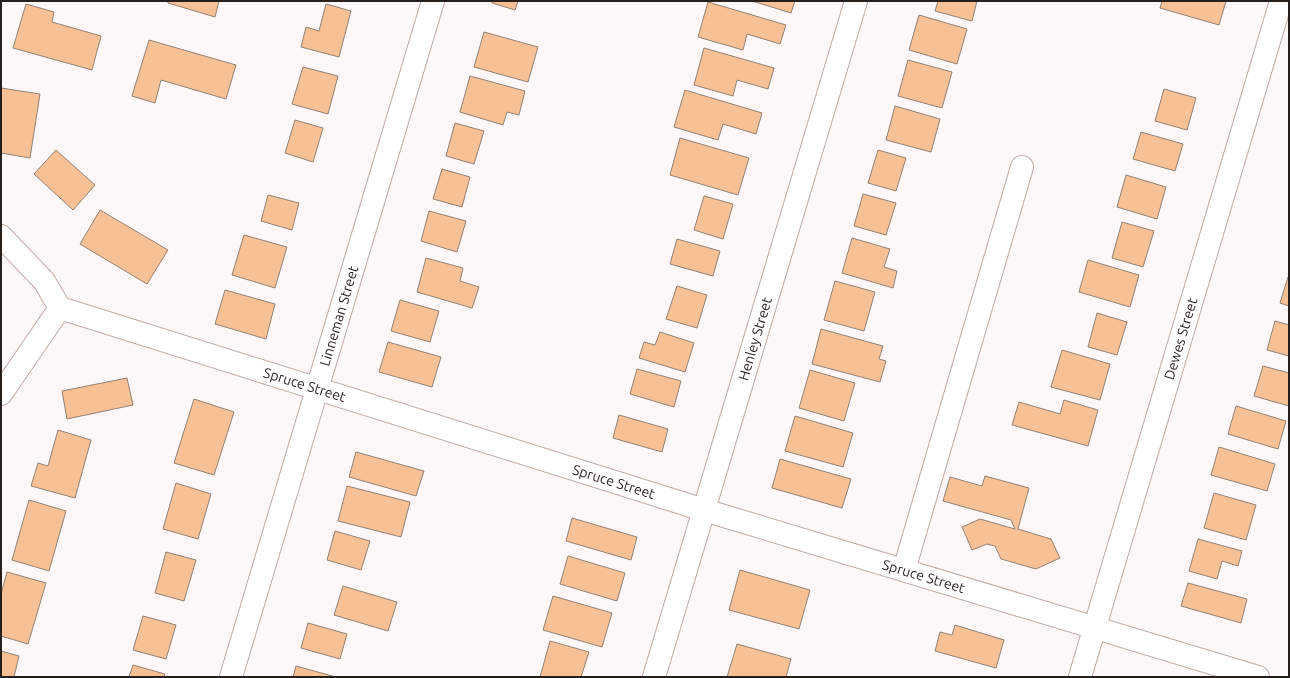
<svg xmlns="http://www.w3.org/2000/svg" width="1290" height="678" viewBox="0 0 1290 678" font-family="Ubuntu,sans-serif">
<style>
.building{fill:#f7c195;stroke:#918175}
.lines{fill:none;stroke-linecap:round;stroke-linejoin:round}
.minor-casing{stroke:#bfaaa2;stroke-width:24}
.minor{stroke:#fff;stroke-width:22}
.labels{text-anchor:middle;dominant-baseline:central;stroke-width:3.5;stroke-linejoin:round;paint-order:stroke}
.street-label{font-size:14px;fill:#271f1c;stroke:#fdf8f7}
</style>
<rect width="100%" height="100%" fill="#fdf8f7"/>
<path class="building" d="M168,1h51l-4,16 -47,-14z
M492,1h26l-3,9 -23,-7z
M752,1h43l-4,12z
M938,1h39l-5,20 -37,-10z
M1162,1h64l-7,24 -59,-17z
M708,2l78,23 -6,19 -33,-10 -4,16 -45,-13z
M26,4l28,8 -2,10 49,14 -9,34 -79,-22z
M326,4l25,7 -12,46 -38,-10 5,-20 13,4z
M919,15l48,14 -10,35 -48,-14z
M484,32l54,15 -10,35 -54,-15z
M149,40l87,25 -10,34 -65,-19 -6,23 -23,-7z
M704,48l70,20 -6,21 -31,-9 -4,16 -39,-11z
M908,60l44,12 -10,36 -44,-12z
M303,67l35,9 -10,38 -36,-10z
M470,76l55,15 -6,24 -12,-3 -4,13 -43,-13z
M1,88l39,6 -10,64 -29,-5z
M1164,89l32,9 -9,32 -32,-9z
M685,90l77,23 -6,21 -33,-10 -5,16 -44,-13z
M895,106l45,13 -9,33 -45,-12z
M295,120l28,8 -10,34 -28,-9z
M455,123l29,8 -10,33 -28,-8z
M1141,132l42,12 -8,27 -42,-12z
M680,138l69,20 -11,37 -68,-20z
M56,150l39,35 -22,25 -39,-36z
M878,150l28,8 -10,33 -28,-8z
M442,169l28,8 -8,30 -29,-8z
M1126,175l40,12 -9,32 -40,-12z
M863,194l33,9 -10,32 -32,-9z
M268,195l31,8 -7,27 -31,-9z
M704,196l29,8 -10,35 -29,-9z
M100,210l68,40 -21,34 -67,-40z
M429,211l37,10 -9,31 -36,-11z
M1122,222l32,9 -11,36 -31,-9z
M244,235l43,12 -12,41 -43,-13z
M852,238l38,11 -6,18 13,4 -4,17 -51,-15z
M677,239l43,12 -7,25 -43,-12z
M426,258l37,10 -3,13 19,6 -7,21 -55,-16z
M1088,260l51,15 -9,32 -51,-15z
M1288,277h1v29l-9,-3z
M835,281l40,11 -11,39 -40,-11z
M677,286l30,9 -10,33 -31,-9z
M225,290l50,14 -9,35 -51,-15z
M400,300l39,11 -9,31 -39,-11z
M1097,313l30,9 -10,33 -29,-8z
M1275,321l14,4v31l-22,-6z
M821,329l62,17 -4,13 7,2 -6,21 -68,-18z
M660,332l34,11 -9,29 -46,-14 5,-16 11,3z
M388,342l53,15 -9,30 -53,-15z
M1062,350l48,14 -10,36 -49,-13z
M1263,366l26,7v33l-35,-10z
M637,369l44,12 -7,26 -44,-13z
M810,370l45,13 -11,38 -45,-13z
M127,378l6,27 -66,14 -5,-28z
M194,399l40,13 -20,63 -40,-12z
M1064,400l34,10 -10,36 -76,-21 7,-23 41,12z
M1236,406l50,15 -8,28 -50,-15z
M619,415l49,14 -6,23 -49,-14z
M795,416l58,17 -10,34 -58,-16z
M58,430l33,10 -16,58 -44,-12 7,-23 10,3z
M1219,447l56,17 -8,27 -56,-16z
M356,452l68,19 -8,25 -67,-19z
M780,459l71,20 -9,29 -70,-20z
M985,476l44,12 -11,41 33,10 9,19 -24,11 -35,-10 -6,-13 -8,-2 -15,6 -10,-23 18,-8 35,10 -4,-9 -68,-19 7,-24 32,9z
M176,483l35,11 -13,45 -35,-10z
M347,486l63,16 -9,35 -63,-16z
M1214,493l42,12 -10,35 -42,-12z
M29,500l37,11 -17,60 -37,-11z
M572,518l65,19 -6,23 -65,-19z
M335,531l35,10 -9,29 -34,-10z
M1198,539l44,12 -4,15 -16,-5 -5,18 -28,-8z
M166,552l30,8 -12,41 -29,-8z
M568,556l57,17 -8,28 -57,-17z
M740,570l70,20 -11,39 -70,-19z
M7,572l39,11 -18,61 -27,-8v-42z
M1188,583l59,16 -6,24 -60,-17z
M343,586l54,16 -9,29 -54,-16z
M553,596l59,17 -10,34 -59,-17z
M143,616l33,9 -10,34 -33,-9z
M308,623l39,11 -7,25 -39,-11z
M955,625l49,15 -8,28 -61,-17 5,-19 12,3z
M550,641l39,11 -8,25h-41z
M737,644l54,15 -5,18h-59z
M1,651l18,5 -5,21h-13z
M133,665l32,9 -1,3h-35z
M296,666l40,11h-43z"/>
<g class="lines">
<defs>
<g id="minor">
<path id="s1" d="M1,236l43,45 16,27 644,202 554,167"/>
<path d="M1,394l59,-86"/>
<path d="M904,570l118,-403"/>
<path id="s2" d="M231,677l202,-676"/>
<path id="s3" d="M654,677l202,-676"/>
<path id="s4" d="M1080,677l201,-676"/>
</g>
</defs>
<use href="#minor" class="minor-casing"/>
<use href="#minor" class="minor"/>
</g>
<g class="labels">
<g class="street-label">
<text stroke="none"><textPath href="#s2" startOffset="377">Linneman Street</textPath></text>
<text stroke="none"><textPath href="#s3" startOffset="353">Henley Street</textPath></text>
<text stroke="none"><textPath href="#s4" startOffset="353">Dewes Street</textPath></text>
<text stroke="none"><textPath href="#s1" startOffset="350">Spruce Street</textPath></text>
<text stroke="none"><textPath href="#s1" startOffset="674">Spruce Street</textPath></text>
<text stroke="none"><textPath href="#s1" startOffset="998">Spruce Street</textPath></text>
</g>
</g>
<rect width="1290" height="678" fill="none" stroke="#271f1c" stroke-width="4"/>
</svg>
